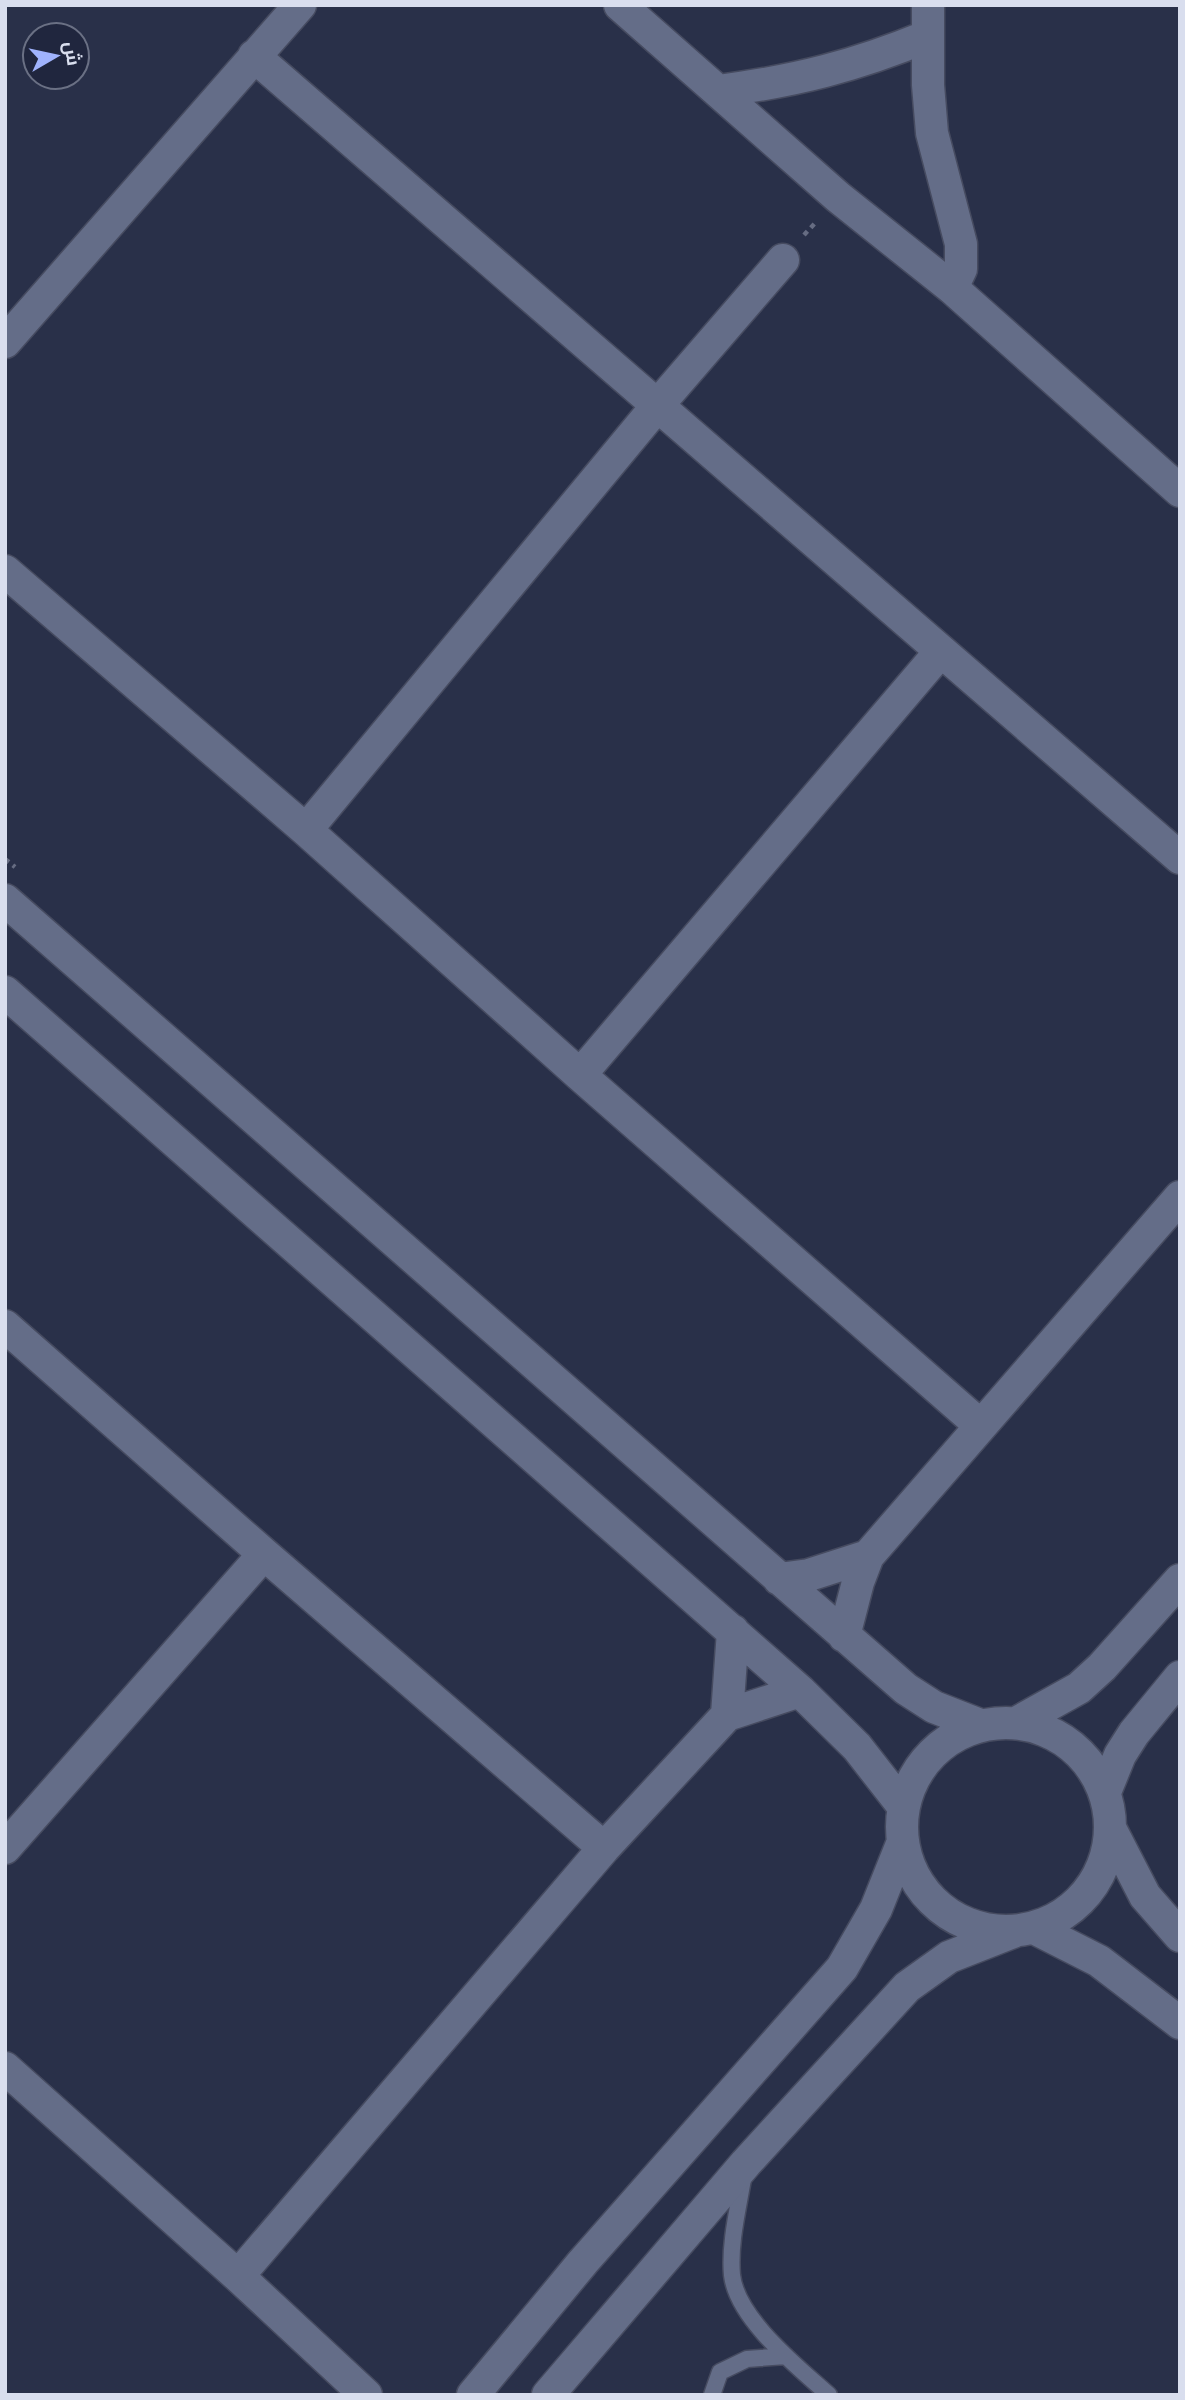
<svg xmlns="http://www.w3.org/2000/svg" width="1185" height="2400" viewBox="0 0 1185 2400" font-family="'Fira Sans',Cairo,sans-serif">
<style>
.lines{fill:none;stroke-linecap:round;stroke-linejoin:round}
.service-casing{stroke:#464b60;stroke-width:19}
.minor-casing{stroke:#464b60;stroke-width:35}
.path{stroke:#666c82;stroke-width:4.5;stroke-dasharray:5 5;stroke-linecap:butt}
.service{stroke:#646d88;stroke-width:16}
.minor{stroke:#646d88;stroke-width:32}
</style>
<rect width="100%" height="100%" fill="#293049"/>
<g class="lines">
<defs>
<path id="service" d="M744,2173c-5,32 -15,69 -12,102 5,44 66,92 97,120
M712,2395l8,-23 27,-13 39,-3"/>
<path id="minor" d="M620,5l218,192 114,91 228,203
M928,5v80l4,48 29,111v25l-9,19
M254,56l926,802
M718,91c78,-10 137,-25 210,-55
M5,342l295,-337
M5,571l301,259 274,245 401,351
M306,830l351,-424 126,-146
M5,900l901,789 28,18 46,18
M5,992l795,699 57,56 46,59
M580,1075l361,-424
M5,1326l259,228 340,294
M779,1579l30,-4 59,-19
M844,1636l14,-54 10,-26 312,-359
M727,1715l6,-84
M1018,1722l61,-34 23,-21 78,-87
M902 1827a104 104 0 1 1 208 0a104 104 0 1 1-208 0Z
M1105,1792l15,-37 14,-22 46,-56
M1111,1830l34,66 35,40
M5,1848l259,-294
M1036,1929l63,32 81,62
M5,2068l233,208 128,119
M238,2276l366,-428 123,-133 73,-24
M473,2395l110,-133 259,-294 34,-59 26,-65
M548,2395l198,-232 161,-176 42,-30 64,-25"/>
</defs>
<use href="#service" class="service-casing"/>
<use href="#minor" class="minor-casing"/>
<path class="path" d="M804,235l13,-14
M5,859l10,8"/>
<use href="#service" class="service"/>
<use href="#minor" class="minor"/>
</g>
<rect width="1185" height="2400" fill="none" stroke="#d9deee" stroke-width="14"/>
<g transform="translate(56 56) rotate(81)"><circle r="33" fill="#20263e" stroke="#6a7084" stroke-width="2"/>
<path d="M0-5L12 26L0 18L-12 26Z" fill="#a0b3fd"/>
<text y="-10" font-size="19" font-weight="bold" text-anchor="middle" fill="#d9deee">ش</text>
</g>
</svg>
